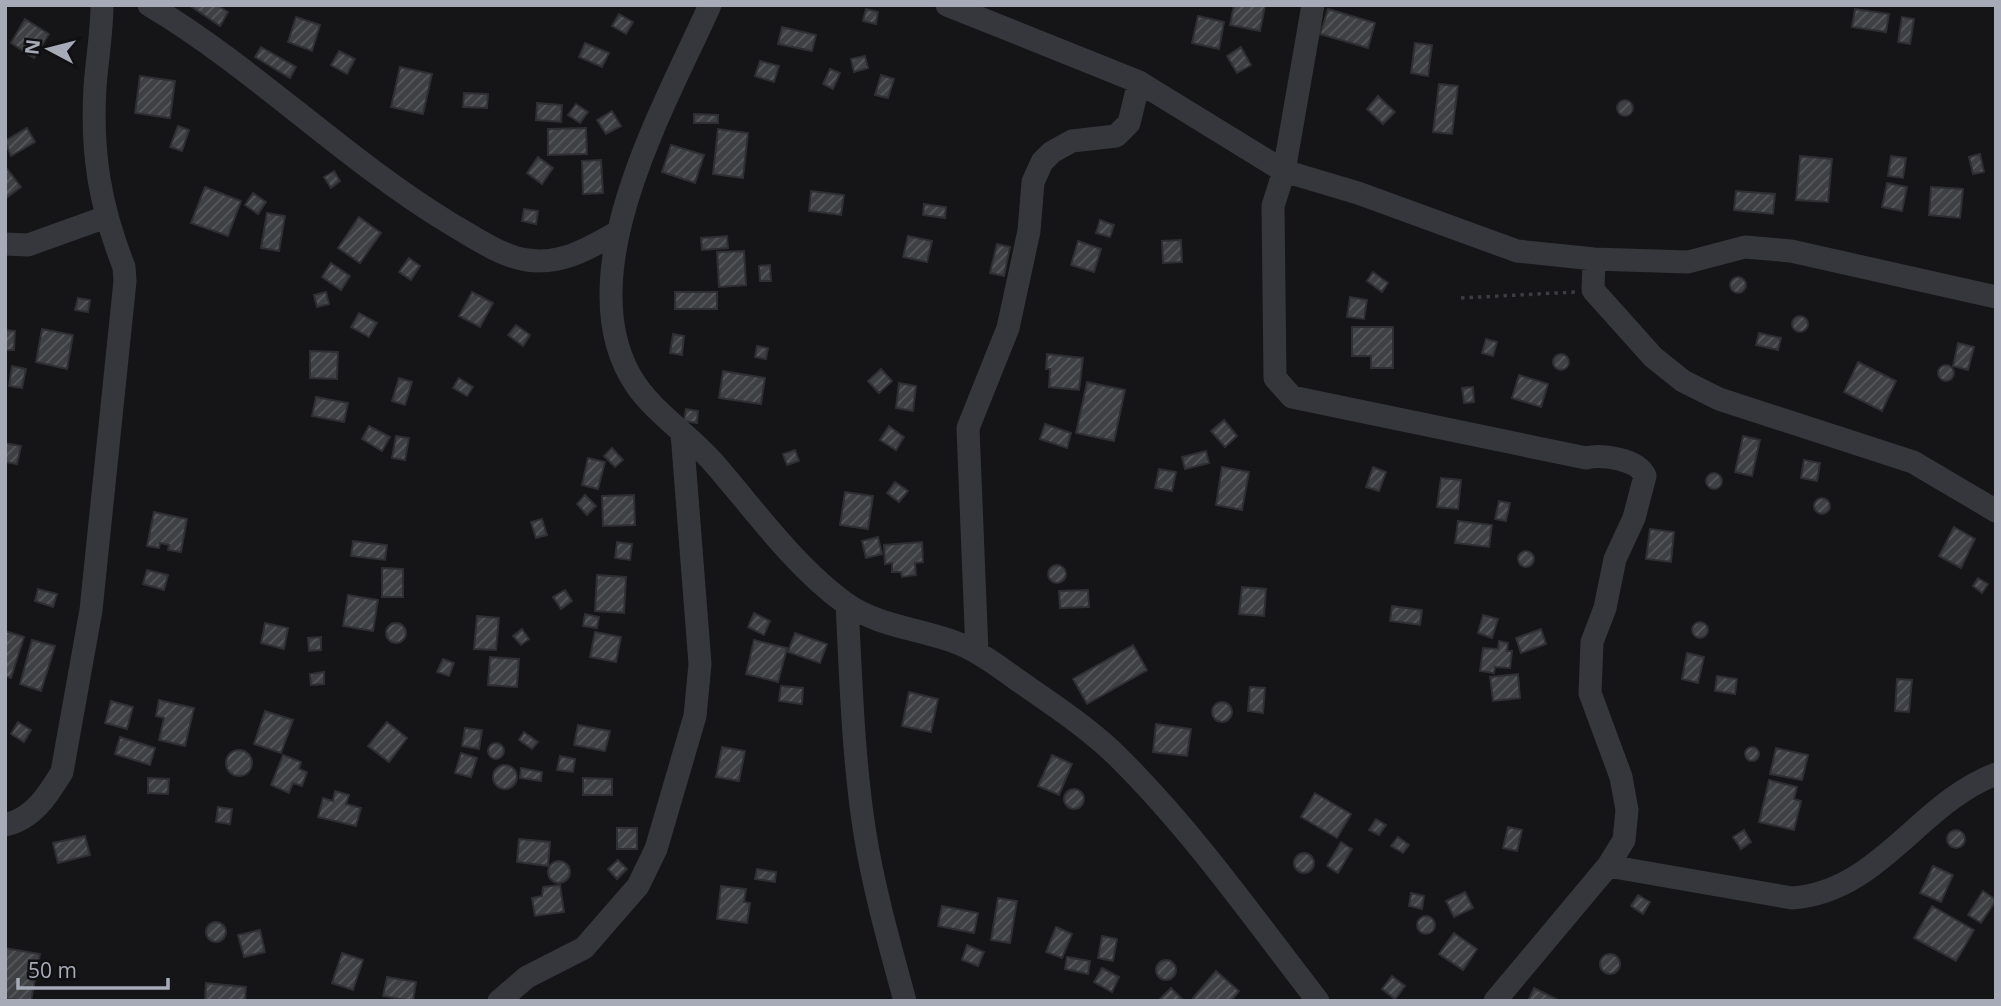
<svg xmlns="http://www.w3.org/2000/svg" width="2001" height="1006" viewBox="0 0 2001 1006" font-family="'Open Sans',sans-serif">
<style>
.building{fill:url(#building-hatch);stroke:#2f2f33;stroke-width:2}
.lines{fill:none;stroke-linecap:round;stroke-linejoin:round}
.path{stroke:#3c3d43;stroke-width:3.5;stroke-dasharray:3.5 5;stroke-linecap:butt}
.minor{stroke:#36373c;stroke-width:23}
</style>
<defs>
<pattern id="building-hatch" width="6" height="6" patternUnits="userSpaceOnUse" patternTransform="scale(1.75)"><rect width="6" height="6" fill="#3f4044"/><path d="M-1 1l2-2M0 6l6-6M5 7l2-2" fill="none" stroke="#58595d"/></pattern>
</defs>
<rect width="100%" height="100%" fill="#151517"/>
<path class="building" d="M189,5h28l11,7 -8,14z
M1234,5l31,1 -5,25 -30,-6z
M866,9l12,3 -2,12 -13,-3z
M1328,9l47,14 -7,25 -48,-14z
M1855,9l34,5 -3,18 -34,-5z
M619,14l14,8 -7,12 -14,-8z
M1198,16l26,6 -5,27 -27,-6z
M296,17l24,8 -8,26 -24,-9z
M1902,17l12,2 -4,25 -12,-2z
M25,19l24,15 -15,24 -23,-15z
M782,27l34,8 -4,16 -34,-7z
M585,43l24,10 -7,14 -23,-10z
M1415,43l17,2 -4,31 -17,-3z
M261,47l35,20 -6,11 -35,-21z
M1241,47l10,18 -14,8 -10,-17z
M339,51l16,8 -8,15 -16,-9z
M865,56l3,12 -14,4 -3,-13z
M760,61l19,5 -5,16 -19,-6z
M400,67l32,7 -9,40 -32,-7z
M830,69l10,4 -7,16 -10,-5z
M881,75l13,4 -6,19 -13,-3z
M140,76l35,5 -5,37 -35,-5z
M1439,84l19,2 -6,48 -19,-2z
M464,93l24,1 -1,14 -24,-1z
M1378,96l17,16 -12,12 -16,-15z
M1617 108a8 8 0 1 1 16 0a8 8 0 1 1-16 0Z
M537,103l25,2 -1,17 -25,-2z
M576,104l12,8 -8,11 -12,-8z
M612,111l9,15 -15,8 -9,-14z
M694,114l24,1v8h-24z
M178,126l11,4 -7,21 -12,-4z
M27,128l8,14 -24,14 -6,-15z
M586,128l1,26 -39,1v-26z
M718,129l30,4 -5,45 -30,-4z
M671,145l33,10 -9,28 -33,-11z
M1980,154l4,18 -11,2 -4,-17z
M1800,156l32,3 -4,43 -32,-2z
M1891,156l15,2 -3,20 -15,-2z
M538,157l15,11 -11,16 -15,-11z
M601,160l2,33 -20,1 -1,-33z
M5,166l16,21 -16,12z
M334,171l6,10 -9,7 -7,-11z
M1887,183l20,4 -5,24 -20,-4z
M205,187l36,14 -13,35 -37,-13z
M1931,187l32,2 -3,29 -31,-3z
M811,191l33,4 -3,20 -32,-4z
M1736,191l39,3 -2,20 -39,-4z
M253,193l13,9 -8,12 -13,-9z
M924,204l22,3 -1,11 -22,-3z
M524,209l14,2 -2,13 -14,-3z
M267,213l18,3 -6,35 -18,-3z
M359,217l22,16 -21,30 -22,-15z
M1100,220l14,5 -4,12 -14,-4z
M727,236l1,12 -26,2 -1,-12z
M908,236l24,5 -5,21 -24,-5z
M1181,240l1,22 -19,1 -1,-22z
M1078,241l23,8 -7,23 -23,-7z
M997,244l13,3 -6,29 -14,-3z
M744,251l2,34 -27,2 -2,-35z
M409,258l11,8 -9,14 -12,-8z
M331,263l19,13 -9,14 -19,-13z
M770,265l1,16h-11l-1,-15z
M1373,272l15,11 -6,9 -15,-11z
M1730 285a8 8 0 1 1 16 0a8 8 0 1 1-16 0Z
M326,292l3,12 -12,3 -3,-12z
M472,292l21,11 -13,24 -21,-11z
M675,292h42v17h-42z
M1350,297l17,3 -3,19 -17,-2z
M78,298l12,2 -2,12 -13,-2z
M359,313l18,10 -8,14 -18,-10z
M1792 324a8 8 0 1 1 16 0a8 8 0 1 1-16 0Z
M516,325l14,10 -7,11 -15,-11z
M1352,327h41v41h-22v-12h-19z
M42,329l31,6 -6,34 -31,-7z
M5,330l10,1 -1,19h-9z
M1759,333l22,5 -3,12 -22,-5z
M673,334l11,2 -2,19 -12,-2z
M1486,339l11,3 -4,14 -11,-3z
M1958,343l16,4 -6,23 -15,-4z
M757,346l11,2 -2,11 -11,-2z
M310,351l28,1 -1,27 -27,-1z
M1553 362a8 8 0 1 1 16 0a8 8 0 1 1-16 0Z
M1047,354l36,4 -4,32 -30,-3 1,-18h-4z
M1858,362l38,19 -14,30 -38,-19z
M1938 373a8 8 0 1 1 16 0a8 8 0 1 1-16 0Z
M12,366l14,3 -4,19 -13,-2z
M881,369l11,12 -13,12 -11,-12z
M723,371l42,7 -4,26 -42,-6z
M1519,375l29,9 -7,23 -29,-9z
M399,378l13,4 -7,23 -13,-4z
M459,378l14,9 -6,9 -14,-8z
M1087,382l38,8 -11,51 -38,-8z
M899,383l17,3 -3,25 -17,-3z
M1473,387l1,15 -10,1 -2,-15z
M316,397l32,6 -4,19 -32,-6z
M686,409l12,2 -1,12 -13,-2z
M1224,420l13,16 -12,11 -14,-16z
M1045,424l26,9 -4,15 -27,-9z
M369,426l21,11 -8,14 -20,-12z
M889,426l15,11 -8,13 -16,-10z
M396,436l13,2 -4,22 -13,-2z
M1743,436l17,4 -8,36 -17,-4z
M5,443l16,3 -4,18 -12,-2z
M612,448l11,12 -8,7 -11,-11z
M795,450l4,11 -12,4 -4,-11z
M1206,451l3,12 -24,6 -3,-12z
M588,458l17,4 -7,27 -16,-4z
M1804,460l16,3 -3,18 -16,-3z
M1222,467l27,5 -7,38 -26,-5z
M1373,467l13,5 -7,19 -13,-4z
M1159,469l17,3 -4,19 -17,-3z
M1706 481a8 8 0 1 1 16 0a8 8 0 1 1-16 0Z
M1441,478l20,2 -3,29 -21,-2z
M895,482l13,9 -9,11 -12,-9z
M845,492l28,4 -5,33 -28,-4z
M585,495l11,11 -9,9 -10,-11z
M634,495l1,30 -32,1 -1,-30z
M1814 506a8 8 0 1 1 16 0a8 8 0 1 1-16 0Z
M1499,501l11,2 -4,18 -11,-2z
M154,512l33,7 -6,33 -13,-2 1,-5 -9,-2 -1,5 -12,-2z
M542,519l5,16 -11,3 -5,-16z
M1458,521l34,4 -3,22 -34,-4z
M1954,527l21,12 -14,29 -22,-12z
M1650,529l24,3 -3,30 -25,-3z
M878,537l4,17 -16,4 -4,-17z
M353,541l34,4 -2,15 -34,-4z
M617,542l15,2 -2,16 -15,-2z
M922,542l1,20 -8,1 1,12 -14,2 -1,-5h-9v-9l-7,1 -1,-19z
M1518 559a8 8 0 1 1 16 0a8 8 0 1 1-16 0Z
M1048 574a9 9 0 1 1 18 0a9 9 0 1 1-18 0Z
M382,568l21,1v28h-21z
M147,570l21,5 -4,15 -21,-6z
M597,575l29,2 -2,36 -29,-2z
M1978,578l10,6 -6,9 -9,-7z
M1242,587l24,2 -2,27 -25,-2z
M38,589l19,5 -4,13 -18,-6z
M565,590l7,11 -11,8 -8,-12z
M1088,590l1,17 -29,1 -1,-17z
M348,595l30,5 -5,31 -30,-5z
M1392,606l30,4 -2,15 -30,-4z
M754,613l16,8 -6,14 -16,-8z
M585,614l14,3 -2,11 -14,-2z
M1483,615l15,4 -6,19 -14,-5z
M477,616l22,2 -3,32 -22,-1z
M1692 630a8 8 0 1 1 16 0a8 8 0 1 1-16 0Z
M386 633a10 10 0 1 1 20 0a10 10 0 1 1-20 0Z
M265,623l23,5 -4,21 -23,-6z
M522,629l7,10 -8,6 -8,-9z
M1541,629l5,15 -25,9 -5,-15z
M5,631l19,6 -13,41 -6,-2z
M595,632l26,5 -5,25 -26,-5z
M795,633l32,11 -7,19 -32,-11z
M321,637v13l-12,1 -1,-13z
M32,640l23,6 -14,45 -21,-7z
M754,640l33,8 -9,34 -32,-8z
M1499,641l9,2 -1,8h5l-2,17 -15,-1 -1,6 -14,-2 3,-23 15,1z
M1133,645l14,25 -60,34 -14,-25z
M1687,653l17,4 -6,26 -16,-4z
M490,657l29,2 -2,28 -29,-2z
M443,659l11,4 -5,13 -12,-4z
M324,672v12l-13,1 -1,-11z
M1518,674l2,24 -27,3 -3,-24z
M1717,676l20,3 -2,15 -20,-3z
M1897,679l15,1 -3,32 -14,-1z
M781,686l22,2 -1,16 -23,-3z
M1250,687l15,1 -2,25 -15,-2z
M909,692l29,7 -7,33 -29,-6z
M159,700l35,8 -9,38 -26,-6 5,-22 -8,-2z
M111,701l22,6 -6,22 -22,-6z
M1212 712a10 10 0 1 1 20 0a10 10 0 1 1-20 0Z
M265,711l28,9 -12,33 -27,-9z
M18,722l13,8 -7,12 -13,-8z
M387,722l20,16 -18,24 -21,-16z
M1156,724l35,5 -4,27 -34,-4z
M578,725l32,6 -5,20 -31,-6z
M465,728l17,2 -3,19 -17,-3z
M524,732l14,10 -6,7 -13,-9z
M120,737l35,11 -5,17 -35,-11z
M488 751a8 8 0 1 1 16 0a8 8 0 1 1-16 0Z
M1745 754a7 7 0 1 1 14 0a7 7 0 1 1-14 0Z
M722,747l23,4 -6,30 -23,-4z
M1776,748l32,7 -6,25 -32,-6z
M226 763a13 13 0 1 1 26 0a13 13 0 1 1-26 0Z
M461,753l16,5 -6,19 -16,-4z
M283,755l18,7 -2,7 8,3 -5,14 -9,-3 -4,10 -18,-8z
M1052,755l20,9 -13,31 -21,-9z
M560,756l15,3 -2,13 -16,-2z
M493 777a12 12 0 1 1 24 0a12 12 0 1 1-24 0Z
M521,768l21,4 -1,9 -21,-3z
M148,778l21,1 -1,15 -20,-1z
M583,778l29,1v16h-29z
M1769,780l28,7 -3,12 7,2 -7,29 -35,-8z
M1064 799a10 10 0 1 1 20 0a10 10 0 1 1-20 0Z
M335,791l14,4 -3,9 15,4 -5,18 -38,-9 5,-19 10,3z
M1315,793l36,21 -14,24 -36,-21z
M218,807l14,2 -2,15 -14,-2z
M1376,819l10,6 -7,10 -10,-5z
M1508,827l14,3 -5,21 -14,-3z
M617,828h20v21h-20z
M1947 839a9 9 0 1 1 18 0a9 9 0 1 1-18 0Z
M1744,830l7,12 -10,7 -8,-12z
M85,836l5,19 -32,8 -5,-20z
M1398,837l11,8 -6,8 -12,-7z
M519,839l31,3 -2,24 -31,-4z
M1341,842l11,7 -14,24 -11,-7z
M1294 863a10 10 0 1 1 20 0a10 10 0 1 1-20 0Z
M618,860l9,9 -10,10 -9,-10z
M548 872a11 11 0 1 1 22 0a11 11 0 1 1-22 0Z
M1933,866l20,9 -12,27 -21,-9z
M757,869l19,3 -1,10 -20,-3z
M560,885l4,27 -29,4 -3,-18 10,-2 1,-9z
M721,886l25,3 -2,13 6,1 -3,20 -30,-4z
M1983,891l13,9 -15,23 -13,-8z
M1465,892l8,16 -19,9 -8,-16z
M1411,893l13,3 -2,13 -13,-3z
M1638,895l12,7 -7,12 -12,-8z
M998,898l19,3 -7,42 -19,-3z
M942,906l36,7 -4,20 -36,-7z
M1932,906l42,24 -18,31 -42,-23z
M1417 925a9 9 0 1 1 18 0a9 9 0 1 1-18 0Z
M206 932a10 10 0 1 1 20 0a10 10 0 1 1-20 0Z
M1056,927l16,7 -10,24 -16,-6z
M260,930l5,22 -21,5 -6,-22z
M1454,933l23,16 -14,21 -24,-16z
M1102,936l15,3 -4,22 -15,-3z
M967,945l17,7 -6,14 -16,-6z
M5,948l35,6 -9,47 -26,-2z
M342,953l21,7 -10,30 -21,-7z
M1600 964a10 10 0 1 1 20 0a10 10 0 1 1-20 0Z
M1067,957l23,4 -2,13 -23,-5z
M1156 970a10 10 0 1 1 20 0a10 10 0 1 1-20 0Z
M1102,968l17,9 -7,15 -18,-10z
M1216,971l23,20 -8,10h-34l-4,-3z
M1392,976l13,10 -10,13 -13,-10z
M387,977l29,5 -3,19 -30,-5z
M206,983l40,4 -1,14h-40z
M1171,988l13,13h-26z
M1534,988l26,13h-32z"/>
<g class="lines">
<path class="path" d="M1461,298l114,-6"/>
<path class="minor" d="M149,5c107,64 196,155 302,219 23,13 49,32 76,36 34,5 61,-11 89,-27
M710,5c-45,101 -146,274 -74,380 21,30 52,49 76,76 42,48 82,105 133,142 33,23 71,25 107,38 23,8 45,24 64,38 36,25 76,51 106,82 73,73 133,159 196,240
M947,5l192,77 145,89 74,22 159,58 77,8 94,3 57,-15 46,4 205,46
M1313,5l-29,166 -11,35 2,172 17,19 294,61c16,-4 52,1 59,18l-11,42 -19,41 -10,49 -13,34 -2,51 31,84 6,33 -3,30 -16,26 -113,135
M5,244l23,1 78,-28
M1594,259l-1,31 60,67 30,24 36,18 194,63 83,49
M847,604c4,77 6,154 18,230 9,56 25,112 40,167
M977,652l-9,-224 40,-100 21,-97 4,-49 9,-20 10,-10 20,-11 44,-5 13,-13 10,-41
M5,825c28,-6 43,-30 57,-53l29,-162 34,-329 -1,-14c-24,-61 -33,-114 -29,-180 2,-28 7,-55 7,-82
M1608,866l184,32c87,-6 127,-95 204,-124
M499,1001l28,-24 57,-29 54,-62 18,-37 39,-133 5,-52 -18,-231"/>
</g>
<rect width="2001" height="1006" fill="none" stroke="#a7abb7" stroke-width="14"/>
<g transform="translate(49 49) rotate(277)" stroke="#101012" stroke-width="5" paint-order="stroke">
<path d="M0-5L12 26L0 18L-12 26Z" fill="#a7abb7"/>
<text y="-10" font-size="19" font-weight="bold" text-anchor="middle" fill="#a7abb7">N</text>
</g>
<path d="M18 978v10h150v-10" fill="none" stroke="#a7abb7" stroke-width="3.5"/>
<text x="28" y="978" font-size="21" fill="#a7abb7" stroke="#101012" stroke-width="5" paint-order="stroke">50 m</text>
</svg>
